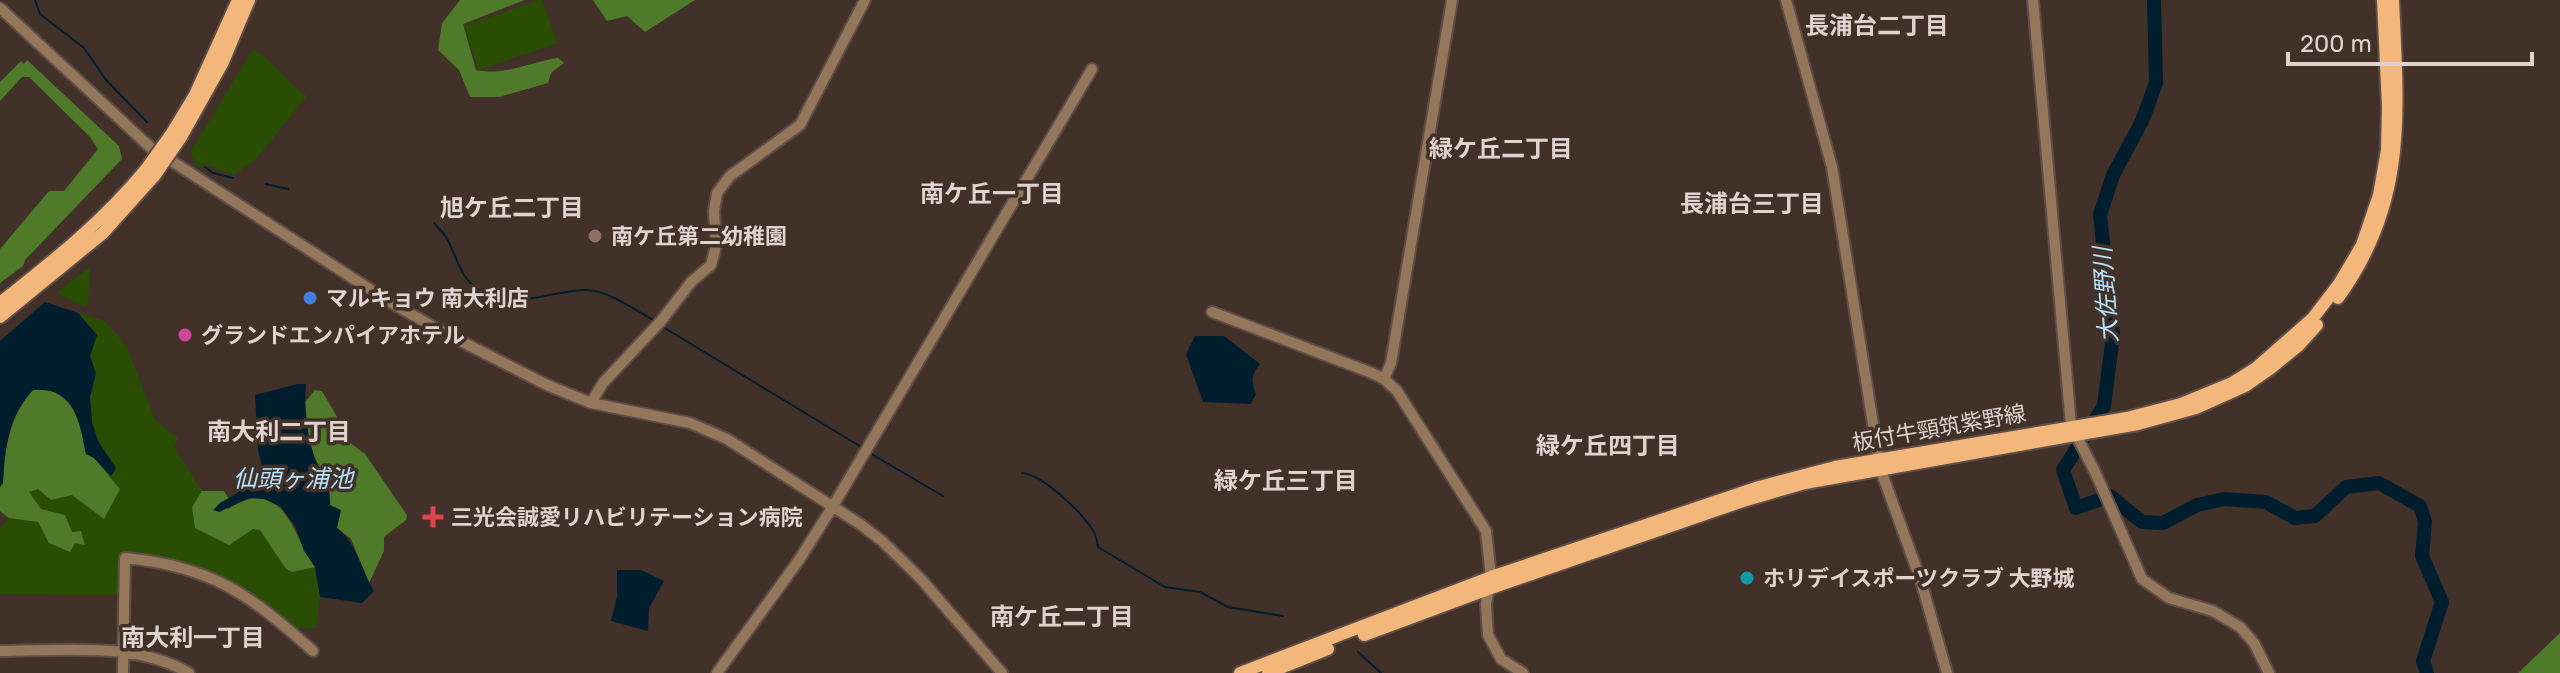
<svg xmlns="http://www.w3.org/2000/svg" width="2560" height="673" viewBox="0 0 2560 673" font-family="Rubik,'Noto Sans JP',sans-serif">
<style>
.green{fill:#2a4d04}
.forest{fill:#4e7a29}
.water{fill:#001e2e}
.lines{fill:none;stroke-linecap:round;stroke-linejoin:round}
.stream{stroke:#001e2e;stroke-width:2}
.river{stroke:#001e2e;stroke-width:14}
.minor-casing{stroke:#5d4e47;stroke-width:14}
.major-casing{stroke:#5d4e47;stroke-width:16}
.minor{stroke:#94775b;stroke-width:10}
.major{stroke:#f4b77b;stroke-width:12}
.major-bridge-casing{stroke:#5d4e47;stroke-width:16;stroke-linecap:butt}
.major-bridge{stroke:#f4b77b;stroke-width:12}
.education-dot{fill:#8d6e63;stroke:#413129;stroke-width:3}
.shop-dot{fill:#3f7fe0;stroke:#413129;stroke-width:3}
.hotel-dot{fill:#d1479c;stroke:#413129;stroke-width:3}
.health-dot{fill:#e0444e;stroke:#413129;stroke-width:3}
.culture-dot{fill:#0f9aa8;stroke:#413129;stroke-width:3}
.labels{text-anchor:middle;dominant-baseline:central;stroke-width:7;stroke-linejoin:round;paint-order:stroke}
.poi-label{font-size:22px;font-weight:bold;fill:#ded3ce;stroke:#413129;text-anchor:start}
.street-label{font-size:22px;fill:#ded3ce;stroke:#413129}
.neighbourhood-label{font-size:24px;font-weight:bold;fill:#ded3ce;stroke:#413129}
.water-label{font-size:24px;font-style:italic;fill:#b4e3fe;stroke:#413129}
</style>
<rect width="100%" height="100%" fill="#413129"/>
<path class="green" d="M539,0h3l15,43 -78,27 -15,-44z
M253,49c21,12 33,34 54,47l-51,63 -22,16 -30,-11 -3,4 -6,-3 -4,-14z
M90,267l-2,35 -3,5 -29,-14z
M78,313l25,7 12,12 12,15 28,73 23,18 -4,9 28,44h22l5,8 11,2 75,66 5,30 -4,31h-22l-67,-48 -30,-12 -35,-11 -40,-4 -2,42 -120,-1v-65l9,-11 -9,-7c0,-40 8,-77 27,-114l45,9 10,20 4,28 8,4 17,18 5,-8 -18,-27 -6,-19 -2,-25 6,-23 -6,-18 7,-21z"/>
<path class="forest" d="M460,0h65l-62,24 13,46c29,6 54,-8 82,-12l6,5 -13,10 -3,10 -49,14h-29l-11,-27 -21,-20 4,-27z
M593,0h102l-50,32 -18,-16 -20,5z
M27,60l92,86 3,13 -97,101 -2,6 -23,17v-34l49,-58h15l34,-42 -8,-12 -61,-60h-7l-22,24v-19l21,-21 3,3z
M44,389c33,7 36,37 42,65l8,4 26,31 -16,30 -32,-24 -21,5 -13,-11 -9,3 12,17 24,6 7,17 9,-1 4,14 -10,-2 -5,9 -21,-9 -11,-21 -29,-4 -9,-7v-24l3,-4c2,-35 6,-66 30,-93z
M315,390l7,1 14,24 9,24 20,15 42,61 -1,5 -22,17v14l-15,32 -18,-44 -14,-11 -7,-22v-18l-16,-32 -5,-18 -4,-36z
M202,491h22l5,8 -9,4 8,6c55,-36 64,25 87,58l-23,5 -6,-3 -26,-39 -7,-1 -24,16 -34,-17 -3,-21z
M2560,633v40h-42z"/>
<path class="water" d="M45,302l33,11 19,22 -7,21 6,18 -6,23 2,25 6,19 18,27 -5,8 -17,-18 -8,-4c-6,-32 -11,-68 -53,-64 -25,26 -28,58 -30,93l-3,4v-146z
M1195,336h29l36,28c-9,12 -9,16 -4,30l-5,10 -48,-2 -17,-48z
M297,384h9c-2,23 0,46 7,69 6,20 17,29 17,52l11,5 -4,18c20,16 24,41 37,63l-12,12 -42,-6 -5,-30 -11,-16 -9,-25 -14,-19 -17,-8 -15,-1 -30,14 -6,-2 7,-7 42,-24 1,-8 -5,-21 -3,-55z
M617,570h24l23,11 -15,27 -1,23 -37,-10 6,-24z"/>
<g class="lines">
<path class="stream" d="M35,0l5,14 44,34 22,32 41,42
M205,167l8,6 20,5
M266,184l22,5
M434,223c3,4 9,9 12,14 11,18 12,39 32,52 37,24 70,1 109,1 20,0 50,21 68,31
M663,327l200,121
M868,452l75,44
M1022,473c20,1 59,39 70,56 4,5 5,12 6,18l67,40 35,5 28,15 55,9
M1358,652l23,21"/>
<path class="river" d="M2154,0l2,83 -14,38 -29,54 -13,40 13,120 -9,71 -41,64 13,38 34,-12 32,26 21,1 34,-18 27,-6 42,3 29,16 20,-2 31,-29 33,-4 41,23 5,16 -3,34 20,46 -19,59 4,12"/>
<defs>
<path id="minor" d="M1786,0l46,167 48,301 41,113 26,92
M2033,0l38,425 25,49 46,105 27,19 44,13 27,16 14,16 15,30
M0,8l150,139 238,154 51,29 108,55 44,18 99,20 37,16 133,85 22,17 39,38 81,94
M1212,312l160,61 12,6 13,12 89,140 5,46 -5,27 2,31 13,24 22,14
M1384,379l7,-16 61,-363
M591,403l12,-20 58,-62 30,-39 20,-17 5,-19 -2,-35 3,-18 13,-17 70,-51 65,-125
M0,651c62,0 134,-10 189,22
M123,673l2,-115c87,8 125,37 188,93
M717,673l82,-113 34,-54 259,-437"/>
<path id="major" d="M172,133l23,-38 43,-95
M181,137l42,-75 26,-62
M2338,298c70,-96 60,-186 55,-298
M0,303c53,-42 104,-82 147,-135
M0,317l103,-84 52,-58
M1364,635l124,-46 255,-88 62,-18 333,-59 58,-16 49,-22 26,-18 28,-23 18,-20
M1240,673l251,-96 268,-90 76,-20 292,-49 54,-14 51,-21 24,-15 57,-50 26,-34 23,-39 17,-50 8,-45 1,-43 -5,-107
M1268,673l60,-24"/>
</defs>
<use href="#minor" class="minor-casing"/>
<use href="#major" class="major-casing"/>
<use href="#minor" class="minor"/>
<use href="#major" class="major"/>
<defs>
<path id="major-bridge" d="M147,168l25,-35
M155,175l26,-38"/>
</defs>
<use href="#major-bridge" class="major-bridge-casing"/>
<use href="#major-bridge" class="major-bridge"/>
</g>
<circle class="education-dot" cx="595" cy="236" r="8"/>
<circle class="shop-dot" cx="310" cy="298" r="8"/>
<circle class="hotel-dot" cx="185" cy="335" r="8"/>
<path class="health-dot" d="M429 505h8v8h8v8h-8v8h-8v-8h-8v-8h8z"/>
<circle class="culture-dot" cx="1747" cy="578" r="8"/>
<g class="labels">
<g class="poi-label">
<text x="611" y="236">南ケ丘第二幼稚園</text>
<text x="326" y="298">マルキョウ 南大利店</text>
<text x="201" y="335">グランドエンパイアホテル</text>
<text x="451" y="517">三光会誠愛リハビリテーション病院</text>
<text x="1763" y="578">ホリデイスポーツクラブ 大野城</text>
</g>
<g class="street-label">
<text transform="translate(1939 428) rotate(-10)">板付牛頸筑紫野線</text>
</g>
<g class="neighbourhood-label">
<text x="1877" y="26">長浦台二丁目</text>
<text x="1501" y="149">緑ケ丘二丁目</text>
<text x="992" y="194">南ケ丘一丁目</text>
<text x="1752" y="204">長浦台三丁目</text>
<text x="512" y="208">旭ケ丘二丁目</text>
<text x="279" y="432">南大利二丁目</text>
<text x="1608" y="446">緑ケ丘四丁目</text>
<text x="1286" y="481">緑ケ丘三丁目</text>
<text x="1062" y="617">南ケ丘二丁目</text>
<text x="193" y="638">南大利一丁目</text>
</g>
<g class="water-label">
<text transform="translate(2106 295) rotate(-94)">大佐野川</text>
<text x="293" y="479">仙頭ヶ浦池</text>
</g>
</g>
<path d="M2288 52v12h244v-12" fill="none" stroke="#ded3ce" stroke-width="4"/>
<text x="2300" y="52" font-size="24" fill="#ded3ce" stroke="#413129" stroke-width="6" paint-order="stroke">200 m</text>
</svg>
